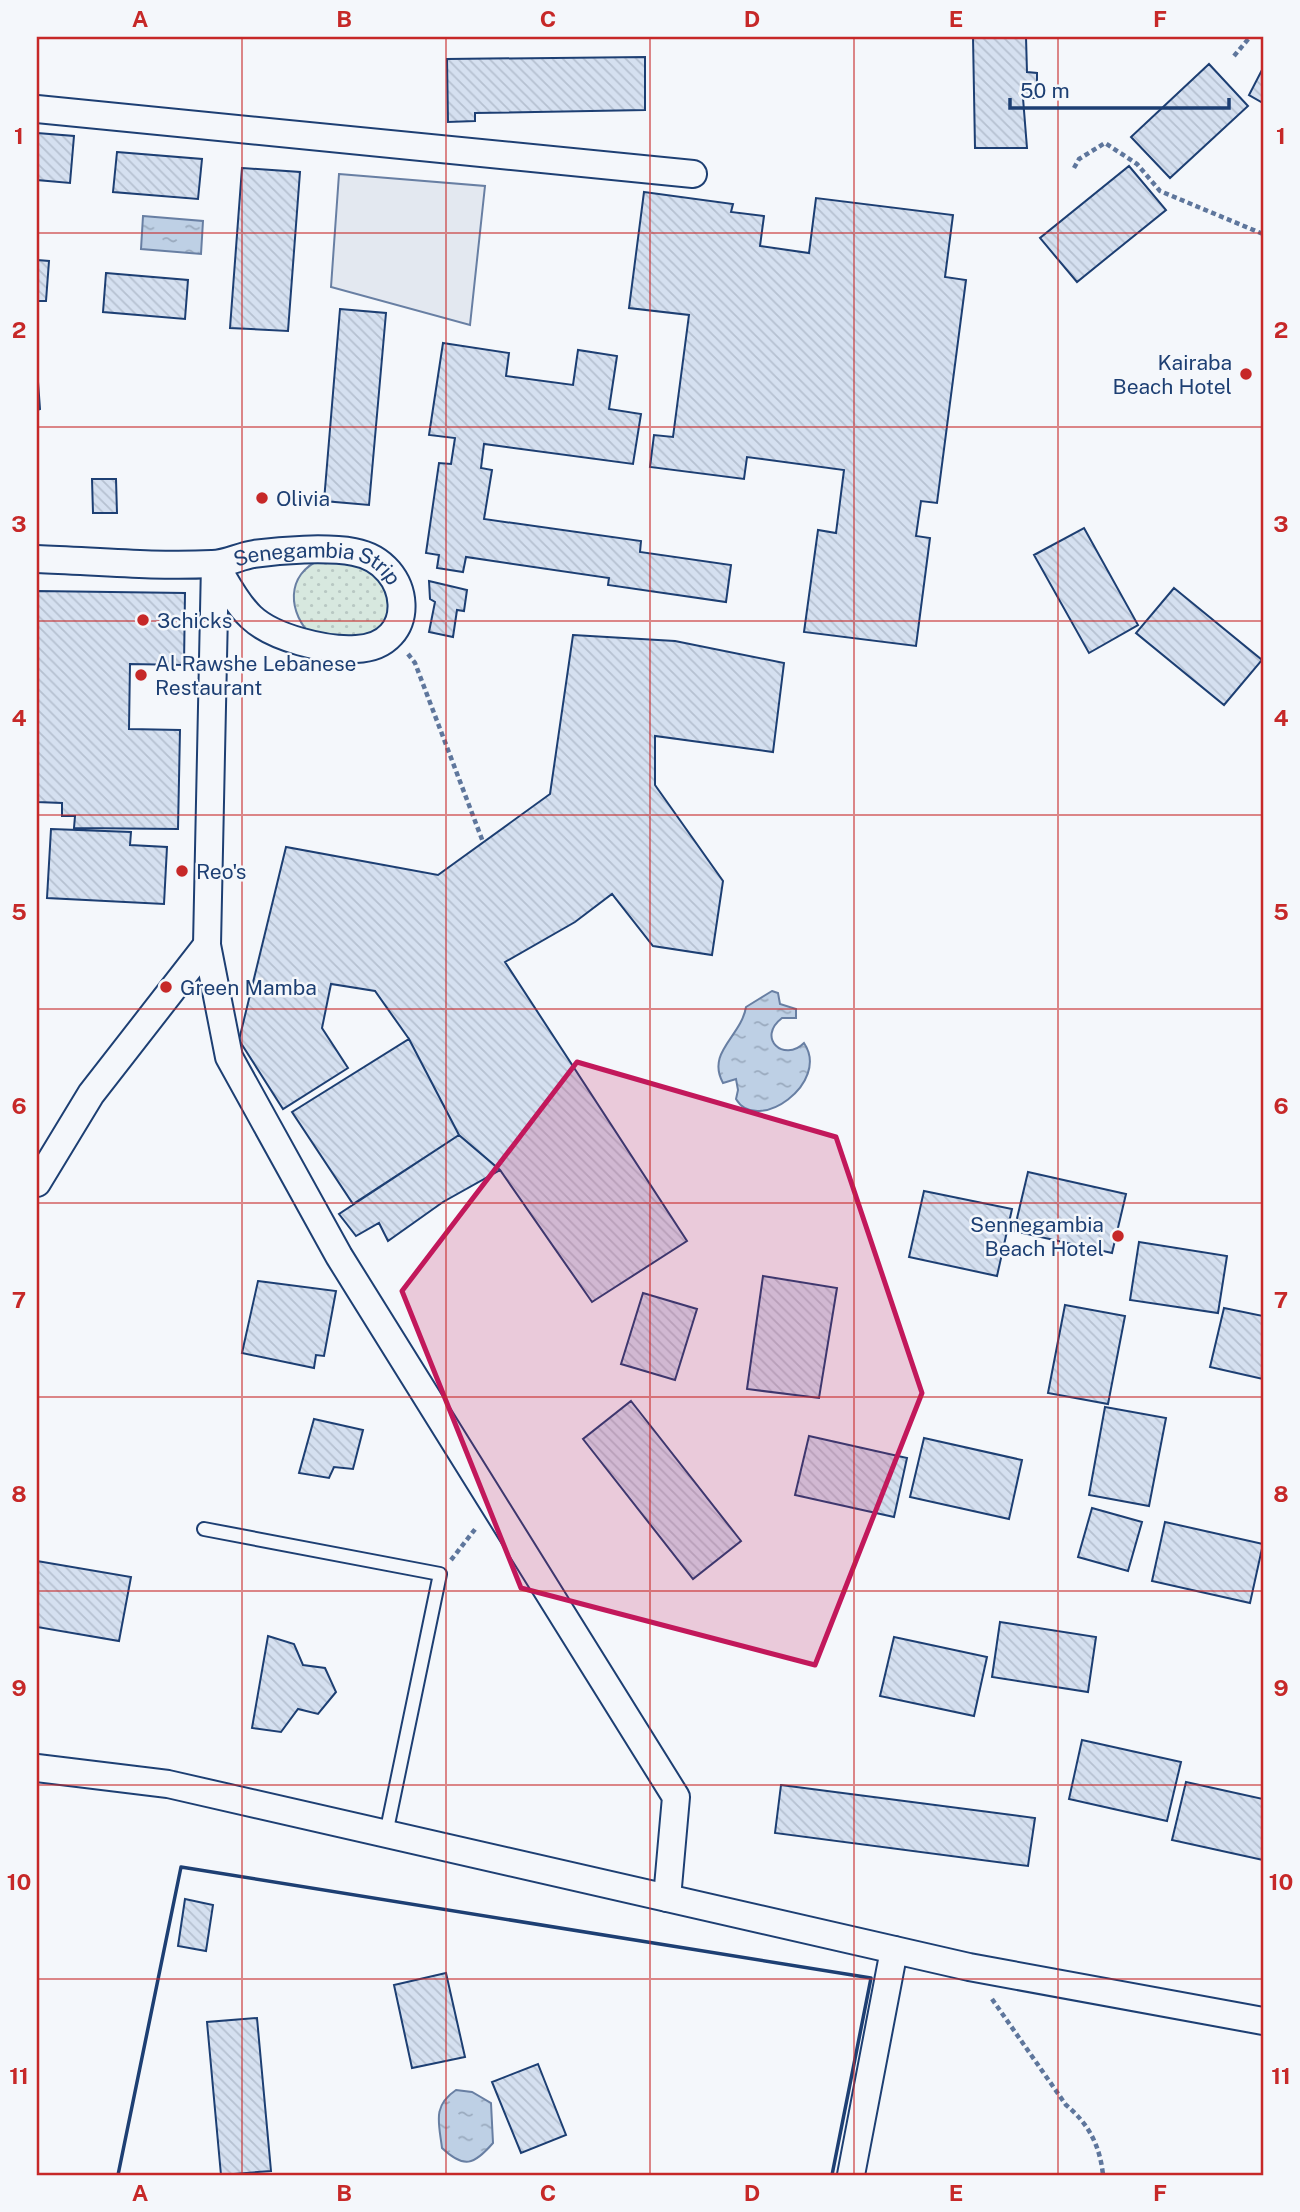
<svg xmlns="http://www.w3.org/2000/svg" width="1300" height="2212" viewBox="0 0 1300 2212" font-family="'Public Sans',sans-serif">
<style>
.grass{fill:url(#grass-dots);stroke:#687fa3;stroke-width:2}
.parking{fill:#e3e8f0;stroke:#687fa3;stroke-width:2}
.water{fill:url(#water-ripples);stroke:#687fa3;stroke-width:2}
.building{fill:url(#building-back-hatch);stroke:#1d3f73;stroke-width:2}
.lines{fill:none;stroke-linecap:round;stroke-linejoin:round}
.lane-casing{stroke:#1d3f73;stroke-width:16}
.street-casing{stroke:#1d3f73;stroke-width:30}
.path{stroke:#5e769c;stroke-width:4.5;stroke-dasharray:5 3.5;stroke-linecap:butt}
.lane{stroke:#f4f7fb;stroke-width:12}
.street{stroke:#f4f7fb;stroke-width:26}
.wall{stroke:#1d3f73;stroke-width:3.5}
.marked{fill:#c2185b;fill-opacity:0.2;stroke:#c2185b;stroke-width:5;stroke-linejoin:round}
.grid{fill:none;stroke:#c62828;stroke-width:2;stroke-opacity:0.55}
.poi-dot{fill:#c62828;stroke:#f4f7fb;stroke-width:2.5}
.labels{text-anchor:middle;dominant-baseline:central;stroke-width:5;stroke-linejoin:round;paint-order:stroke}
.poi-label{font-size:21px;fill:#1d3f73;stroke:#f4f7fb;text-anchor:start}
.street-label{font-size:21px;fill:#1d3f73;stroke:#f4f7fb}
.neatline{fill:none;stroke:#c62828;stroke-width:2.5}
.grid-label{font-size:23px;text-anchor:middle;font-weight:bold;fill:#c62828}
</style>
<defs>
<pattern id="grass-dots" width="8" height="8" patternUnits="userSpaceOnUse" patternTransform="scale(1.75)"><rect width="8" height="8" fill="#d7e8df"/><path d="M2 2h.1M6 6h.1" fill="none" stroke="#b8c8c3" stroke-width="1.8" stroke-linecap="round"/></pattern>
<pattern id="water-ripples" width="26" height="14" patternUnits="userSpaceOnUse" patternTransform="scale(1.75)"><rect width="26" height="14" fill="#bed0e5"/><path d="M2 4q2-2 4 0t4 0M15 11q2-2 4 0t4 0" fill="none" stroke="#9aaabe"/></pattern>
<pattern id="building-back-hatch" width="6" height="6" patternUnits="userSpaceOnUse" patternTransform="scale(1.75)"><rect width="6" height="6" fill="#d5e0f0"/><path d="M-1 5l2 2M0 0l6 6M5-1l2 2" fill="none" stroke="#b6c1d1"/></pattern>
</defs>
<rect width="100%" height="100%" fill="#f4f7fb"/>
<path class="grass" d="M361,557l34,43 -19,40 -63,-3c-25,-23 -29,-63 9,-78 11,-4 27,-2 39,-2z"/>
<path class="parking" d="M339,174l146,12 -15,139 -139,-38z"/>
<path class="water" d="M143,216l60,5 -2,33 -60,-5z
M772,991l6,2 2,11 16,5v9h-14c-26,20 2,45 22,25 27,40 -47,92 -68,56l2,-9 -2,-11 -13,4c-17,-31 18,-46 23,-76z
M456,2090l16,2 19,11 2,40c-19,22 -29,26 -51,5 -3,-25 -10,-42 14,-58z"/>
<path class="building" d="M973,37h53l1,35 10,1v25h-14l4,50h-52z
M645,57v53l-170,3v8l-27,1 -1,-63z
M1209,64l39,42 -78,72 -39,-41z
M1263,68v35l-14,-8z
M37,133l37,3 -4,47 -33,-3z
M117,152l85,7 -4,40 -85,-7z
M1129,166l37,44 -89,72 -37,-44z
M242,168l58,4 -12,159 -58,-3z
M644,192l89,12 -2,8 33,4 -4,30 49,7 7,-55 137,17 -8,62 21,3 -29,223 -16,-2 -5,35 14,2 -14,108 -112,-14 14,-102 18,3 8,-63 -97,-13 -3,22 -94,-12 4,-32 19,2 16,-122 -60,-7z
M37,260l12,1 -3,40h-9z
M106,273l82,7 -3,39 -82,-7z
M340,309l46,4 -17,192 -45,-4z
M443,343l66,10 -3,23 67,9 5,-35 39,6 -8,53 32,5 -8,50 -149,-20 -3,24 11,2 -8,49 157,22 -1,11 91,13 -5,37 -118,-17 1,-7 -143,-21 -3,15 -26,-4 2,-13 -13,-2 13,-90 12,1 4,-26 -26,-3z
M37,368l3,41 -3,1z
M92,479h24l1,34h-24z
M1084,528l54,97 -49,28 -55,-98z
M429,581l38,9 -3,21 -7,-1 -4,27 -24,-5 6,-30 -5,-3z
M1174,588l88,72 -38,45 -88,-72z
M37,591l148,2 -1,72 -54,-1 -1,65 51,1 -2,99 -104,-1 1,-12h-13v-13l-25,-1z
M573,635l102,6 109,22 -11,89 -118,-16v49l68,96 -11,74 -59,-9 -41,-52 -37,28 -70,40 182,279 -95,61 -92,-132 -41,-35 -50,-96 -34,-48 -44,-7 -9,44 26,40 -65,41 -44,-69 47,-193 152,28 112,-81z
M51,829l80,3 -1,13 37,2 -3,57 -117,-6z
M409,1039l50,96 -106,69 -61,-92z
M459,1135l41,35 -57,32 -55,39 -9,-18 -23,13 -17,-22z
M1028,1172l98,22 -14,59 -98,-22z
M924,1191l88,18 -15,67 -88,-19z
M1139,1242l88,14 -9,57 -88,-13z
M763,1276l74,12 -18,110 -72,-9z
M258,1281l78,10 -12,65 -8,-1 -2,13 -72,-15z
M643,1293l54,16 -22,71 -54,-16z
M1065,1305l60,11 -17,88 -60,-11z
M1224,1308l39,8v63l-53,-12z
M631,1401l110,140 -48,38 -110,-140z
M1105,1407l61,11 -17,88 -60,-11z
M314,1419l49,11 -10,39 -19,-2 -5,11 -30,-5z
M809,1436l98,22 -13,59 -99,-22z
M924,1438l98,22 -13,59 -99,-22z
M1092,1508l50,14 -14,49 -50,-14z
M1165,1522l98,22 -13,59 -98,-22z
M37,1561l94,16 -12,64 -82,-14z
M1000,1622l96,15 -8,55 -96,-15z
M268,1636l26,8 9,21 22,3 11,24 -18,22 -20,-5 -17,23 -29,-4z
M894,1637l93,20 -13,59 -94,-20z
M1082,1740l99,22 -14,59 -98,-22z
M1186,1782l77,17v61l-91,-20z
M781,1785l254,33 -7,48 -253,-33z
M185,1899l28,6 -7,46 -28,-5z
M446,1973l19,84 -53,11 -18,-83z
M257,2018l14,153 -50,4 -14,-153z
M538,2064l28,71 -45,18 -29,-71z"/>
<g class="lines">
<defs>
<path id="lane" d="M204,1529l236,45 -54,260"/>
<g id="street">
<path d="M37,109l656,65"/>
<path id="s1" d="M37,559c57,2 118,8 175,5 14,0 28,-8 42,-10 28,-4 72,-7 100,-2 60,11 66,95 2,97 -30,2 -83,-11 -105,-32 -15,-14 -25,-35 -36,-53"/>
<path d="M215,564l-8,381 22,112 110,199 337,541 -9,101"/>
<path d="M37,1183l54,-89 116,-149"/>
<path d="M37,1768l131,16 801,183 294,54"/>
<path d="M851,2175l43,-225"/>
</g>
</defs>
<use href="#lane" class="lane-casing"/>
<use href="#street" class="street-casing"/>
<path class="path" d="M1234,56l16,-19
M1074,168l5,-9 26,-16 32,21 23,27 103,43
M408,654l7,9 68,179
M451,1560l25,-32
M992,1999l74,106c23,19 34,41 37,70"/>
<use href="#lane" class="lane"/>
<use href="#street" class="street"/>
<path class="wall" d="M118,2175l63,-308 690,111 -39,197"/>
</g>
<path class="marked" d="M577,1062l259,75 86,256 -107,272 -294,-77 -119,-297z"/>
<path class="grid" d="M242,37v2138M446,37v2138M650,37v2138M854,37v2138M1058,37v2138M37,233h1226M37,427h1226M37,621h1226M37,815h1226M37,1009h1226M37,1203h1226M37,1397h1226M37,1591h1226M37,1785h1226M37,1979h1226"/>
<g class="poi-dot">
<circle cx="1246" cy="374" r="7"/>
<circle cx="262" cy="498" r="7"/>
<circle cx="143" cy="620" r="7"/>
<circle cx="141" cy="675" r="7"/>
<circle cx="182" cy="871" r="7"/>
<circle cx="166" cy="987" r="7"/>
<circle cx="1118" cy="1236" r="7"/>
</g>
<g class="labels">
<g class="poi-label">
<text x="1232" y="362" text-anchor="end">Kairaba<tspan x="1232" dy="24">Beach Hotel</tspan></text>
<text x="276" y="498">Olivia</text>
<text x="157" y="620">3chicks</text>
<text x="155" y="663">Al Rawshe Lebanese<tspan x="155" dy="24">Restaurant</tspan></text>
<text x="196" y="871">Reo's</text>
<text x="180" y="987">Green Mamba</text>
<text x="1104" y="1224" text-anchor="end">Sennegambia<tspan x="1104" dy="24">Beach Hotel</tspan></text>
</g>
<g class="street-label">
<text stroke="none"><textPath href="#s1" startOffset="285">Senegambia Strip</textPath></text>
</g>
</g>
<rect width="1300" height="2212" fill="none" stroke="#f4f7fb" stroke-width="77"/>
<path d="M1010 98v10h219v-10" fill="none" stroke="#1d3f73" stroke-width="3.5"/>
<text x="1020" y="98" font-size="21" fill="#1d3f73" stroke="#f4f7fb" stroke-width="5" paint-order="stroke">50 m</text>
<rect x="38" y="38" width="1224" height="2136" class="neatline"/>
<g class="grid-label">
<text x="140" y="27">A</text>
<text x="344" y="27">B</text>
<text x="548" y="27">C</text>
<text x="752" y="27">D</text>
<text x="956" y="27">E</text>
<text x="1160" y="27">F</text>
<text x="19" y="144">1</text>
<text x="1281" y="144">1</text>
<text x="19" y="338">2</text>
<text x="1281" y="338">2</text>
<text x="19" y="532">3</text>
<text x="1281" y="532">3</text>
<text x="19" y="726">4</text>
<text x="1281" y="726">4</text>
<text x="19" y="920">5</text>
<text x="1281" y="920">5</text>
<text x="19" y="1114">6</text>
<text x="1281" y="1114">6</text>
<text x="19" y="1308">7</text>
<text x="1281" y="1308">7</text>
<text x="19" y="1502">8</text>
<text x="1281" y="1502">8</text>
<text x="19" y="1696">9</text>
<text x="1281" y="1696">9</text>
<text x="19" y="1890">10</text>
<text x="1281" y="1890">10</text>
<text x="19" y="2084">11</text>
<text x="1281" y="2084">11</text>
<text x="140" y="2201">A</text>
<text x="344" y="2201">B</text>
<text x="548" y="2201">C</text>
<text x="752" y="2201">D</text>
<text x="956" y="2201">E</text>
<text x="1160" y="2201">F</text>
</g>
</svg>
